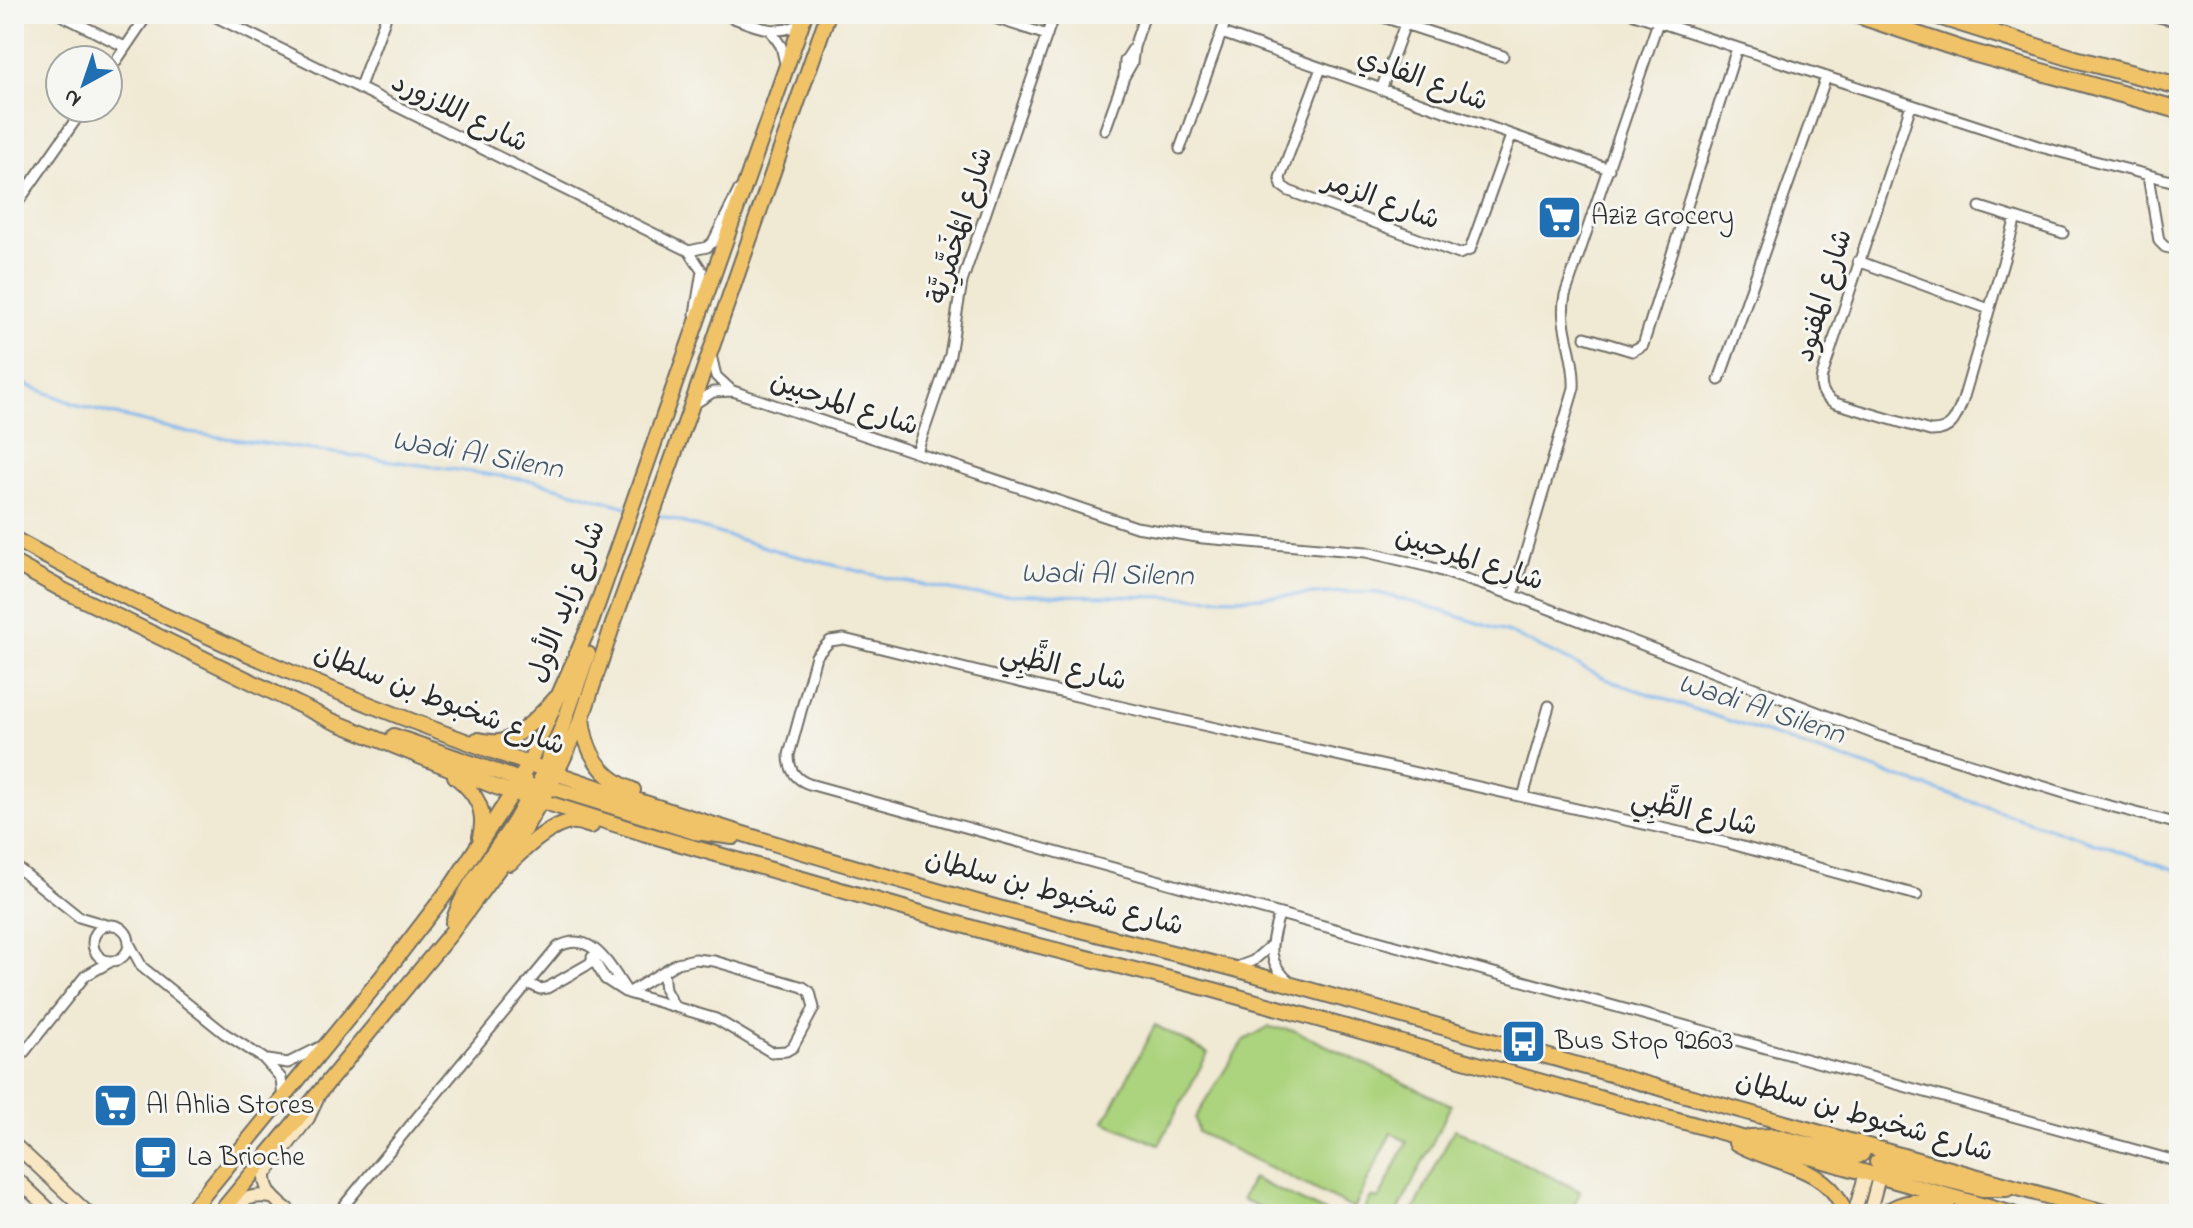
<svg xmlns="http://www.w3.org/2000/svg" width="2193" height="1228" viewBox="0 0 2193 1228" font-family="'Indie Flower','Playpen Sans Arabic',sans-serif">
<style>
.green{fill:#acd37d;stroke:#6c7f54;stroke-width:2}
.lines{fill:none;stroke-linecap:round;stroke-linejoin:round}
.stream{stroke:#7eb6ee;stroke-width:3}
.street-casing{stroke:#706e66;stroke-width:13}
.secondary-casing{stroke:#706e66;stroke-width:16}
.primary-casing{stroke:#706e66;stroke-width:18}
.highway-casing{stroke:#706e66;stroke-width:20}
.street{stroke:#fff;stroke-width:9}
.secondary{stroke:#f9e7c3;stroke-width:12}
.primary{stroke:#f1c369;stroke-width:14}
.highway{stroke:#f1c369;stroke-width:16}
.labels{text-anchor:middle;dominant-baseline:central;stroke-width:6;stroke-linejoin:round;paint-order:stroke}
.street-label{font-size:28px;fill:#2b2b2b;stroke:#f6f6f2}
.poi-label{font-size:28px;fill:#2b2b2b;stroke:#f6f6f2;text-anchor:start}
.water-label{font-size:30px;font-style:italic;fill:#456;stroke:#f6f6f2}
</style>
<rect width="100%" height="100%" fill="#f6f6f2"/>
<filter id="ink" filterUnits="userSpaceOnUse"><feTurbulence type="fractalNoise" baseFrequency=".0125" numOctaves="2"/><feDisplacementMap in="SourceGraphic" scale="16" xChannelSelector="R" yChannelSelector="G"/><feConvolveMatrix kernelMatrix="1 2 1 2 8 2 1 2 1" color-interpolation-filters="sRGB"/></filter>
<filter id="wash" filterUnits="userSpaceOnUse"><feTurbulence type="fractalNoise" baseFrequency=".006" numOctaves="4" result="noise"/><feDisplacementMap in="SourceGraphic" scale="32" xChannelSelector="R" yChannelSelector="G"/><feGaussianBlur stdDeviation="1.8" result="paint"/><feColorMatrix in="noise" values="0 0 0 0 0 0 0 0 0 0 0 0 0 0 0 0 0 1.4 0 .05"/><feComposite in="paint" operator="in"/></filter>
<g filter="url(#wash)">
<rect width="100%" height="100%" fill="#f0e9d3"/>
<path class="green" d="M1155,1025l53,28 -49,92 -55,-23z
M1268,1027l28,4 155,74 -54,109 -34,-1 8,-16 8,2 28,-57 -16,-9 -37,76 -156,-77 -3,-14 48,-77z
M1454,1129l126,62 -9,23h-159z
M1252,1178l77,36h-54l-33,-15z"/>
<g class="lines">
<path class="stream" d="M14,380l69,27 107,26 345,48 92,26
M658,515l130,39 95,23 88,17 275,4 99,-6 33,1 42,11 92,30 101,48 566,189"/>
</g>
</g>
<g filter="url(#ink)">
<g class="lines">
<defs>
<path id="street" d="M59,14l66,33
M210,14l479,237 13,20 -7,43
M723,14c26,9 55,26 79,8
M982,14l65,21
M1374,14l129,42
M1634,14l407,133 138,36
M2146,14l33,8
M770,30l11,16 4,17
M1222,33l387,136
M1321,68l-41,110 2,8 7,5 170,63 11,-4 41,-114
M108,73l40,-59
M1124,77l1,-16 9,-14 11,-33
M359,89l28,-75
M1381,90l24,-66
M1911,105l-89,271c-3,12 2,21 13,27l95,28c22,1 26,-13 33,-31l53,-182
M1105,130l19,-53 8,-14 2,-16
M1180,149l48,-135
M2148,176l11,65 6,6 14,3
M1980,207l83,26
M14,208l70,-100
M689,251l18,-4 6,-5 26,-52
M1858,261l131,48
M1585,337l47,14 11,-6 94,-297
M711,355l5,21 14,13
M1719,380l107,-303
M694,404l19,-12 20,-1 403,136 67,11 163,14 64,15 83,28 364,140 210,65 92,24
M917,452l33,-97 12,-73 92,-268
M1513,595l61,-207c2,-33 -16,-61 -9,-93l93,-273
M1523,797l26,-91
M14,865l65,52 27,8
M1917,895l-189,-52 -623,-140 -261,-64 -14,2 -14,15 -27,99c0,15 6,24 20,29l1370,378
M1279,914c-8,30 -15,46 12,69
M93 943a18 18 0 1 1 36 0a18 18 0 1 1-36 0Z
M130,945l12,22 82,66 39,25 18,20 2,21
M592,957l13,22 20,13
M695,959l19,2 89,26 7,5 4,16 -21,39 -7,4 -15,1 -55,-33 -88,-26 49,-30z
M1237,967l16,-6 17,-15
M663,972l2,18 9,16
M527,983l13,6 7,-1 47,-27
M268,1060l20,3 32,-16
M14,1065l71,-89 25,-14
M337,1214l221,-267c35,-19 53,22 70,46"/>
<path id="secondary" d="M14,1144l75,70
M14,1176l40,38
M230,1214c13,-16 21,-20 42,-17
M293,1214c-14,-11 -29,-20 -28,-40l43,-56 9,-19
M1854,1214l12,-41
M1869,1214l10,-37"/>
<path id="primary" d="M14,539c322,177 675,284 1028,381 64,17 129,32 193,49 293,80 584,164 876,245
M14,563l49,27 267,130 166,67 147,46 361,104 210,53 799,224
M582,718c3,33 19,60 51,72
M394,736l132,46
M477,740c8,1 18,4 26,1 20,-7 39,-28 53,-43
M455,776c21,17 32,34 25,61
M541,777l24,-57 23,-66
M514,792l17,-6 19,1 145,45 38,5
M510,863c15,-15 39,-38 61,-41 6,-1 13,2 20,4
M453,923c12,-47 64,-89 77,-134
M1750,1137l23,-1 85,20 4,-2 2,-5 -5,-6
M1736,1143c38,22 95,22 109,71
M1877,1162l105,27h25
M188,1214l193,-236 72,-94 60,-92 15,-27 64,-145 213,-606
M219,1214l232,-281 63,-86 42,-73 26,-56 31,-94 78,-217 137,-393
M1884,1214c20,-16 40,-13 64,-10"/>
<path id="highway" d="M1855,14l111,37 213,59
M1932,14l143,45 104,27"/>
</defs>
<use href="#street" class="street-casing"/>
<use href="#secondary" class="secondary-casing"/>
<use href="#primary" class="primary-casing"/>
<use href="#highway" class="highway-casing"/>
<use href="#street" class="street"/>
<use href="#secondary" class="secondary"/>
<use href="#primary" class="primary"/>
<use href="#highway" class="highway"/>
</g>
</g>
<defs>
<symbol id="supermarket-square" viewBox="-11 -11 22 22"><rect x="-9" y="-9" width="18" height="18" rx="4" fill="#1f6fb2" stroke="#f6f6f2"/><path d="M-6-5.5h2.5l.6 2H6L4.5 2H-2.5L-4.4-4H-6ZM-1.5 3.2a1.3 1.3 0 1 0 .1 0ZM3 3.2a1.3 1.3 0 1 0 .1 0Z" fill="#fff"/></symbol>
<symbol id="bus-square" viewBox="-11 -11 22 22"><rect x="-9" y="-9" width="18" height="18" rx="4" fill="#1f6fb2" stroke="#f6f6f2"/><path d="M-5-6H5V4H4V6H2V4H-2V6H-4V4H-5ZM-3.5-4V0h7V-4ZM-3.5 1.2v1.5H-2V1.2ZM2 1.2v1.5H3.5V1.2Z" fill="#fff"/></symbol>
<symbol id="cafe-square" viewBox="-11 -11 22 22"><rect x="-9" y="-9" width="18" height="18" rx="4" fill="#1f6fb2" stroke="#f6f6f2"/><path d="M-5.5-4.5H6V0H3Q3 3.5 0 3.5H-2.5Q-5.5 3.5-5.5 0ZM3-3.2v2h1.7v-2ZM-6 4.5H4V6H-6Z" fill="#fff"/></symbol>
</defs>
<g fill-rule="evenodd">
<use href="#supermarket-square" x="1534" y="192" width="51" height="51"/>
<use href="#bus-square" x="1498" y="1016" width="51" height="51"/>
<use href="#supermarket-square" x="90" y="1080" width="51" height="51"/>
<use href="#cafe-square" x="130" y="1132" width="51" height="51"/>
</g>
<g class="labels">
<g class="street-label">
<text transform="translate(1422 81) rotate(20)">شارع الفادي</text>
<text transform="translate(459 114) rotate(26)">شارع اللازورد</text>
<text transform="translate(1381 202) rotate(20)">شارع الزمر</text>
<text transform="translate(962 226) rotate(-73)">شارع المْخَمَّرِيَّة</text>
<text transform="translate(1825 296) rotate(-73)">شارع المفنود</text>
<text transform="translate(844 405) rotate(18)">شارع المرحبين</text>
<text transform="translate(1469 560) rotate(18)">شارع المرحبين</text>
<text transform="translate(568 602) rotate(-69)">شارع زايد الأول</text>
<text transform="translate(1063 669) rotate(13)">شارع الظَّبِي</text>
<text transform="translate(439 701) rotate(21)">شارع شخبوط بن سلطان</text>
<text transform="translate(1694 814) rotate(13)">شارع الظَّبِي</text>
<text transform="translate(1054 894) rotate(15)">شارع شخبوط بن سلطان</text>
<text transform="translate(1864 1118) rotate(16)">شارع شخبوط بن سلطان</text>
</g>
<g class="poi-label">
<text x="1591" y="217">Aziz Grocery</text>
<text x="1555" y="1042">Bus Stop 92603</text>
<text x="146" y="1106">Al Ahlia Stores</text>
<text x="187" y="1158">La Brioche</text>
</g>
<g class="water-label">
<text transform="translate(477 456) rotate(10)">Wadi Al Silenn</text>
<text transform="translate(1107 576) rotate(1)">Wadi Al Silenn</text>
<text transform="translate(1761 710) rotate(18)">Wadi Al Silenn</text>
</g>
</g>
<rect width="2193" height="1228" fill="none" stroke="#f6f6f2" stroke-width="48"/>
<g transform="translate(84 84) rotate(220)"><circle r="38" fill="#f6f6f2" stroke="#a5a5a2" stroke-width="2"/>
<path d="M0-6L14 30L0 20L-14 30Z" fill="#1f6fb2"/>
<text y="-12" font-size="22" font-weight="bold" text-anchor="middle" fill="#2b2b2b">N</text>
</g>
</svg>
